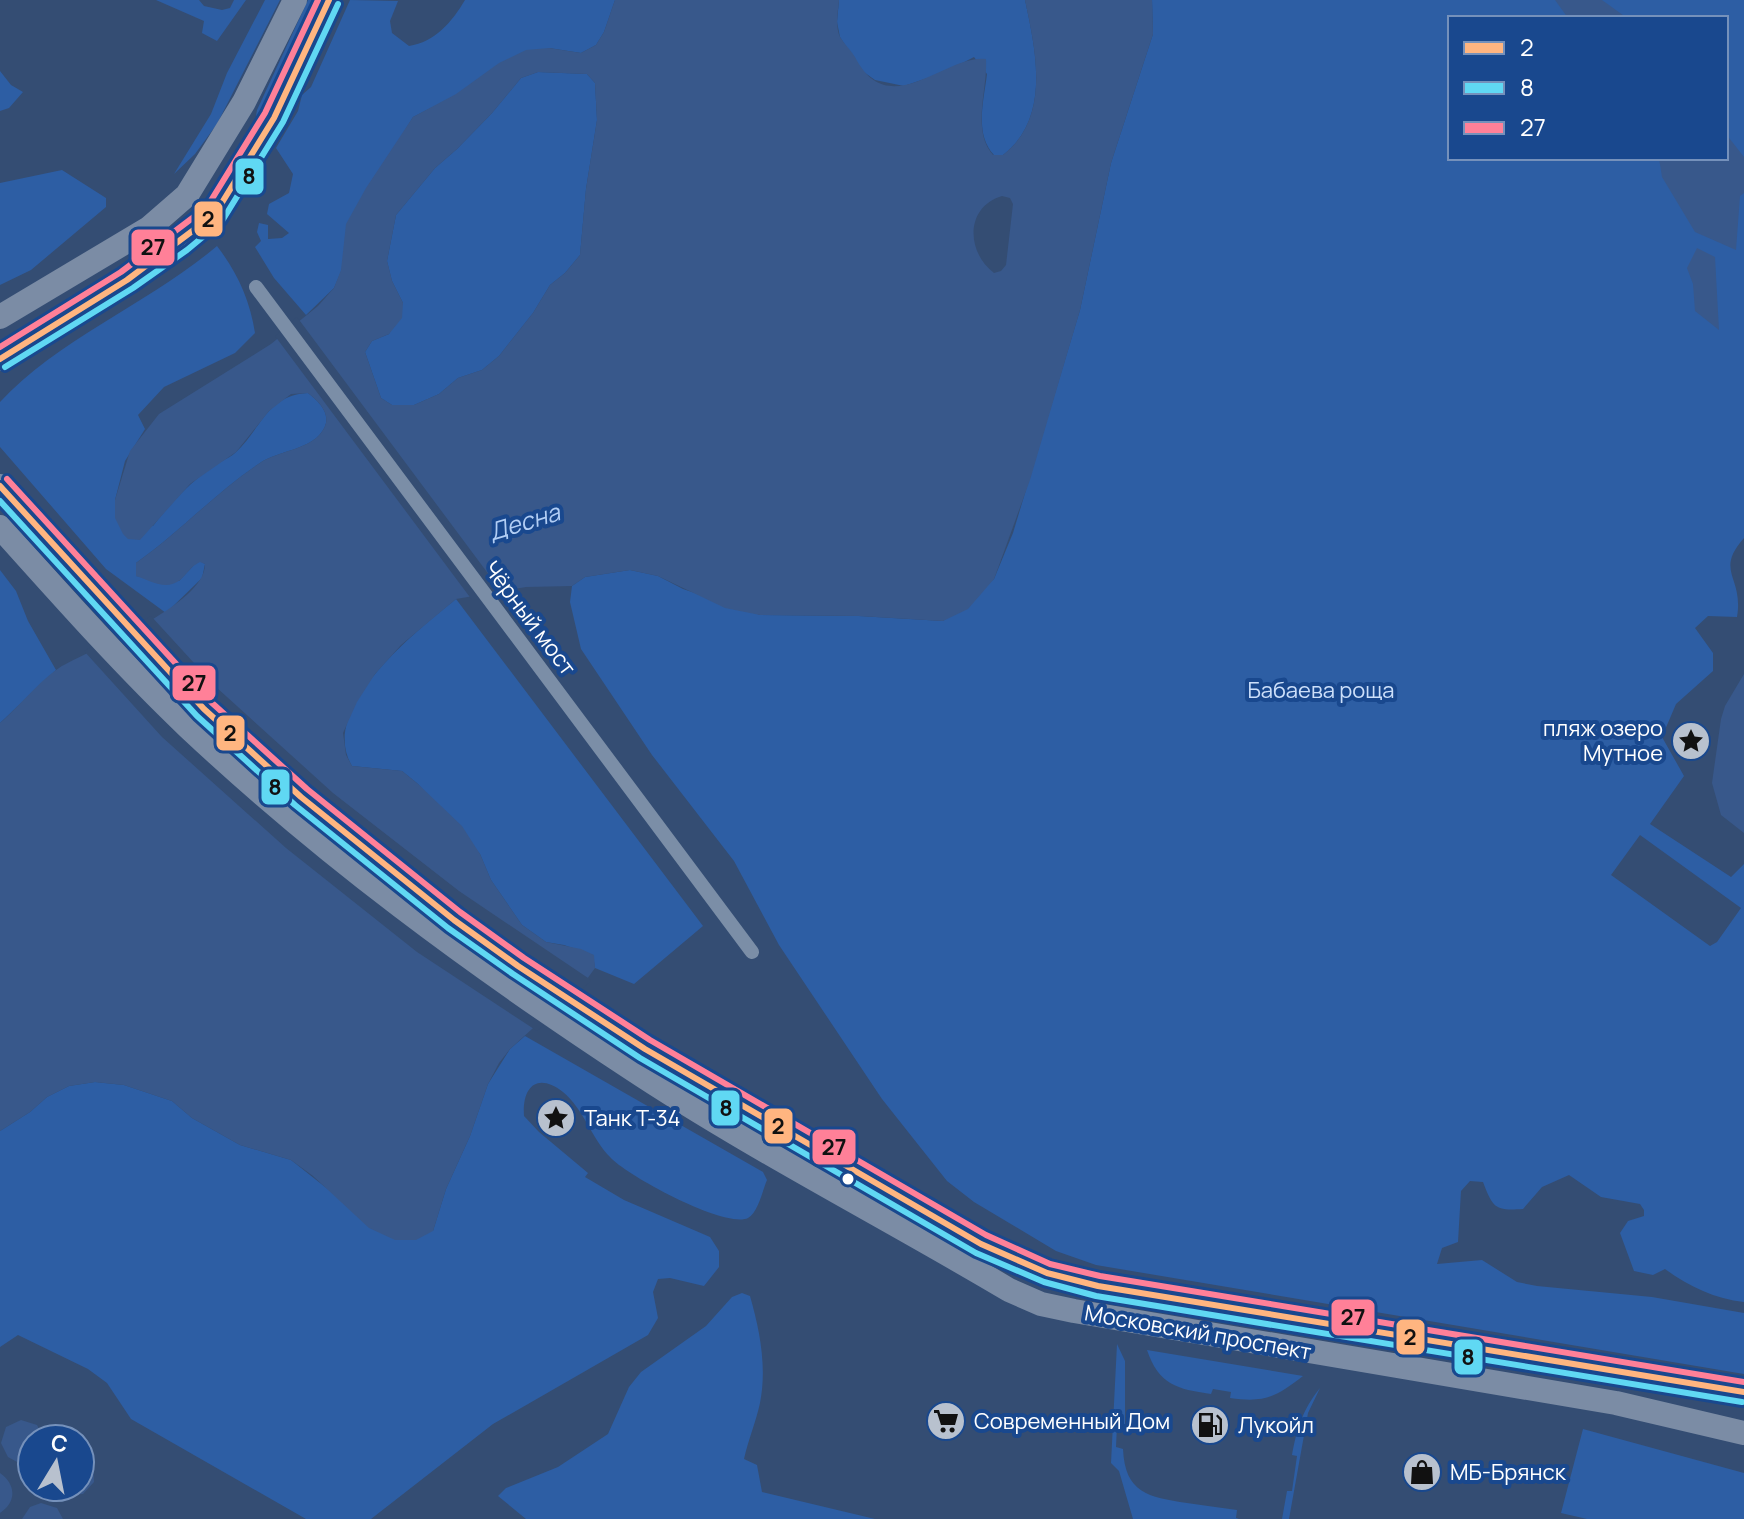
<svg xmlns="http://www.w3.org/2000/svg" width="1744" height="1519" viewBox="0 0 1744 1519" font-family="Manrope,sans-serif">
<style>
.green{fill:#2d5ea4;fill-rule:evenodd}
.water{fill:#38588b;fill-rule:evenodd}
.pier{fill:#344d73}
.lines{fill:none;stroke-linecap:round;stroke-linejoin:round}
.street{stroke:#7b8ea7;stroke-width:14}
.primary{stroke:#7b8ca5;stroke-width:24}
.bus-1-casing{stroke:#19488e;stroke-width:12}
.bus-2-casing{stroke:#19488e;stroke-width:12}
.bus-3-casing{stroke:#19488e;stroke-width:12}
.bus-1{stroke:#ffb580;stroke-width:6}
.bus-2{stroke:#60d8f3;stroke-width:6}
.bus-3{stroke:#ff8098;stroke-width:6}
.bus-dot{fill:#fff;stroke:#19488e;stroke-width:3}
.labels{text-anchor:middle;dominant-baseline:central;stroke-width:8;stroke-linejoin:round;paint-order:stroke}
.street-label{font-size:22px;fill:#fff;stroke:#19488e}
.park-label{font-size:22px;fill:#ccdffa;stroke:#19488e}
.poi-label{font-size:22px;fill:#fff;stroke:#19488e;text-anchor:start}
.water-label{font-size:24px;font-style:italic;fill:#b2cef5;stroke:#19488e}
.line-badge{stroke:#19488e;stroke-width:3}
.pale-badge-label{font-size:22px;text-anchor:middle;font-weight:bold;fill:#111}
</style>
<rect width="100%" height="100%" fill="#344d73"/>
<path class="green" d="M156,0h43l5,6 18,4 8,-2 4,-8h12l-29,41 -15,-8 2,-12z
M265,0h15l-63,124 -22,30 -21,20 37,-60 16,-41z
M308,0h9l-57,119 -5,3 2,-12z
M350,0l48,1 -8,20 2,12 17,13c26,-4 43,-24 56,-46h150l-11,32 -8,13 -15,8 -32,-5 -136,69 -19,31 -60,140 -28,27 -32,-37 -19,-31 6,-6 -4,-9 2,-9 9,2v14l14,-1 7,-5 -22,-19 2,-10 20,-11 4,-19 -17,-26 22,-37 4,-16 9,-8z
M839,0h186c11,51 26,118 -22,155h-9c-20,-21 -10,-55 -7,-81l-13,-17 -29,15 -41,14 -29,-6 -14,-10 -21,-33 -3,-15z
M1152,0h592v538c-30,34 0,38 -7,79l-29,-1 -13,12 18,25v18l-37,33 -14,33 22,39 -34,48 81,53 13,-13v438c-29,-3 -56,-16 -79,-33l-12,6 -19,-4 -14,-38 8,-12 16,-5v-6l-4,-6 -39,-7 -32,-22 -27,12 -19,22c-28,2 -30,-1 -40,-27l-13,-1 -9,10 -3,51 -16,6 -5,16 45,-4 35,22 20,4 115,11 92,16v61l-648,-109 -40,-14 -82,-49 -27,-21 -65,-82 -103,-154 -45,-84 -82,-106 -71,-106 -11,-47 2,-16 13,-9 45,-7 28,6 25,13 77,26 99,1 84,5 51,-42 19,-46 67,-223 31,-147 42,-129zM1450,18h276v140h-276zM1640,835l101,73 -24,34 -7,4 -99,-71z
M0,71l11,14 12,7 -14,16 -9,3z
M538,72l49,2 8,9 2,37 -11,69 -6,66 -15,18 -15,12 -17,28 -34,43 -17,14 -24,8 -19,16 -25,11h-22l-11,-7 -16,-46 7,-11 17,-7 14,-31 -11,-22 -5,-20 9,-46 39,-47 22,-19 35,-36 29,-35z
M62,170l44,28v9l-75,63 -31,15v-102z
M217,246c20,26 33,54 38,87l-20,20 -71,34 -26,28 7,14 -20,32 -10,39 38,26c17,-22 34,-40 56,-57 8,-6 19,-10 26,-16 27,-24 31,-58 73,-60 13,10 26,24 13,40 -13,17 -44,18 -61,30 -44,29 -80,69 -124,100v13l43,5 15,-16 6,-4 5,3 -3,14 -36,35 -60,-44 -106,-122v-45c61,-65 150,-99 217,-156z
M0,570l16,21 12,30 28,49 -56,53z
M456,599l247,327 -69,58 -39,-16 -2,-13 -29,-10 -18,-3 -24,-17 -31,-45 -11,-26 -62,-70 -16,-13 -50,-5c-35,-58 65,-135 104,-167z
M525,1036l238,136 4,8c-4,9 -9,33 -19,38 -22,11 -121,-42 -138,-61 -18,-18 -27,-49 -47,-65 -26,-20 -41,-5 -39,24l15,16 49,41 -3,4 39,23 86,37 9,14v16l-15,19 -34,-8 -12,1 -5,13 5,26 -10,17 -155,89 -122,95h-65l-175,-100 -24,-36 -19,-14 -70,-34 -18,12v-216l30,-19 17,-15 22,-11 26,-4 29,3 48,16 20,17 48,27 51,15 48,38 94,33 13,-42 24,-53 18,-52 22,-35z
M742,1293l8,3c10,35 17,71 10,107 -4,19 -12,37 -16,56l13,6 5,27 113,27h-349l-28,-23 8,-8 52,-21 50,-33 21,-47 12,-15 65,-46 26,-29z
M1117,1344l8,17v64h-8l-1,22 7,2c2,44 25,48 64,54 16,2 33,5 50,7l-1,8 3,1h-106l-14,-48 -8,-8z
M1147,1350l156,26c-27,21 -38,27 -73,22l1,-6 -18,-3 -2,5c-34,-5 -52,-9 -64,-44z
M1320,1388l-12,25 -19,106h-7l5,-28h5l5,-35 -5,-1c5,-27 11,-46 28,-67z
M1583,1429l161,44v46h-157l-26,-6z"/>
<path class="water" d="M615,0h224c-1,11 -4,26 1,37 4,7 11,13 15,20 34,67 90,-3 131,2 2,30 -15,71 7,96h10c48,-37 33,-104 22,-155h127l1,34 -42,129 -31,147 -50,170 -36,99 -26,30 -25,12 -84,-5 -99,-1 -35,-7 -67,-32 -28,-6 -45,7 -13,9 -46,1 -70,12 -55,46 -26,29 -18,28 -14,31 3,22 6,11 50,5 16,13 44,42 18,28 11,26 31,45 24,17 35,7 13,6 1,13 -8,11 -77,70 -11,14 -11,21 -18,52 -24,53 -13,42 -17,9h-21l-26,-12 -56,-52 -22,-16 -51,-15 -48,-27 -20,-17 -48,-16 -29,-3 -26,4 -22,11 -17,15 -30,19v-408c19,-16 40,-43 59,-55 31,-19 147,-63 146,-104l-5,-2c-9,4 -12,11 -20,18 -14,11 -29,1 -44,-4v-13c44,-31 80,-71 124,-100 17,-12 48,-13 61,-30 13,-16 0,-30 -13,-40l-17,1 -22,17 -33,41 -46,32 -50,56 -12,-1 -5,-5 -8,-16v-18l15,-49 29,-37 112,-70 47,-38 16,-18 7,-18 5,-46 20,-36 47,-71 43,-23 43,-31 27,-13 23,-2 32,5 15,-8 8,-13zM538,72l49,2 8,9 2,37 -11,69 -6,66 -15,18 -15,12 -17,28 -34,43 -17,14 -24,8 -19,16 -25,11h-22l-11,-7 -16,-46 7,-11 17,-7 13,-16 1,-15 -11,-22 -5,-20 9,-46 39,-47 22,-19 35,-36 29,-35zM1002,196l8,2 3,6 -7,61 -5,6 -7,2c-28,-21 -29,-66 8,-77z
M1555,0h47l25,18h-59z
M1726,134l18,23v36l-4,3 -4,54 -41,-18 -33,-55 -3,-19h67z
M1697,248l18,9 4,73 -24,-19 -2,-27 -6,-16z
M1744,674v159l-23,-18 -9,-32 9,-64 4,-13z
M21,1420l16,5 7,14h-12v22l-13,2 -11,-6 -7,-14 5,-16z
M80,1454l13,11 1,17 -11,12 -16,1 -11,-8h24z
M0,1473c16,11 17,29 0,40z
M41,1503l16,5 6,11h-41l8,-12z"/>
<path class="pier" d="M297,317l207,278 -32,5 -197,-264z
M151,616l65,71 117,106 126,98 132,89 -1,2 -53,49 -120,-79 -131,-104 -124,-111 -78,-86z"/>
<g class="lines">
<path class="street" d="M256,287l496,665"/>
<path class="primary" d="M0,317l149,-89 38,-33 57,-93 51,-102
M0,359l127,-79 54,-38 34,-28 59,-96 55,-118
M0,486l204,223 97,88 153,123 64,46 127,83 336,195 66,29 51,13 646,106
M0,527c61,68 122,137 188,200 136,128 286,238 441,340 122,81 254,148 380,223l32,14 33,7 542,92 128,30"/>
<defs>
<path id="bus-1" d="M0,359l127,-79 88,-66 59,-96 55,-118
M0,486l204,223 97,88 153,123 64,46 127,83 336,195 66,29 51,13 646,106"/>
<path id="bus-2" d="M5,367l128,-79 54,-38 35,-29 61,-99 55,-118
M0,501l197,215 98,89 153,123 65,46 127,84 336,195 68,29 52,14 646,106"/>
<path id="bus-3" d="M0,347l121,-75 86,-65 58,-94 53,-113
M7,479l204,223 96,87 153,123 64,46 126,82 336,195 64,29 50,12 644,106"/>
</defs>
<use href="#bus-1" class="bus-1-casing"/>
<use href="#bus-2" class="bus-2-casing"/>
<use href="#bus-3" class="bus-3-casing"/>
<use href="#bus-1" class="bus-1"/>
<use href="#bus-2" class="bus-2"/>
<use href="#bus-3" class="bus-3"/>
</g>
<defs>
<symbol id="sight-disc" viewBox="-11 -11 22 22"><circle r="9.5" fill="#b8c1ce" stroke="#19488e"/><path d="M0-6L1.8-2.2L6-1.7L2.9 1.2L3.7 5.4L0 3.3L-3.7 5.4L-2.9 1.2L-6-1.7L-1.8-2.2Z" fill="#111"/></symbol>
<symbol id="supermarket-disc" viewBox="-11 -11 22 22"><circle r="9.5" fill="#b8c1ce" stroke="#19488e"/><path d="M-6-5.5h2.5l.6 2H6L4.5 2H-2.5L-4.4-4H-6ZM-1.5 3.2a1.3 1.3 0 1 0 .1 0ZM3 3.2a1.3 1.3 0 1 0 .1 0Z" fill="#111"/></symbol>
<symbol id="fuel-disc" viewBox="-11 -11 22 22"><circle r="9.5" fill="#b8c1ce" stroke="#19488e"/><path d="M-5.5-6h7V0h2V4h1.3V-2.5L3-4.5l.8-.8L6-3V5H2.5V1h-1V6h-7ZM-4.2-4.7v3.2H.2V-4.7Z" fill="#111"/></symbol>
<symbol id="shop-disc" viewBox="-11 -11 22 22"><circle r="9.5" fill="#b8c1ce" stroke="#19488e"/><path d="M-5-2.5h2.3a2.7 3.5 0 0 1 5.4 0H5L5.5 6h-11ZM-1.5-2.5h3a1.5 2.3 0 0 0-3 0Z" fill="#111"/></symbol>
</defs>
<g fill-rule="evenodd">
<use href="#sight-disc" x="1669" y="719" width="44" height="44"/>
<use href="#sight-disc" x="534" y="1096" width="44" height="44"/>
<use href="#supermarket-disc" x="924" y="1399" width="44" height="44"/>
<use href="#fuel-disc" x="1188" y="1403" width="44" height="44"/>
<use href="#shop-disc" x="1400" y="1450" width="44" height="44"/>
</g>
<circle class="bus-dot" cx="848" cy="1179" r="7"/>
<g class="labels">
<g class="street-label">
<text transform="translate(530 618) rotate(53)">Чёрный мост</text>
<text transform="translate(1198 1332) rotate(10)">Московский проспект</text>
</g>
<g class="park-label">
<text x="1321" y="690">Бабаева роща</text>
</g>
<g class="poi-label">
<text x="1663" y="728" text-anchor="end">пляж озеро<tspan x="1663" dy="25">Мутное</tspan></text>
<text x="584" y="1118">Танк Т-34</text>
<text x="974" y="1421">Современный Дом</text>
<text x="1238" y="1425">Лукойл</text>
<text x="1450" y="1472">МБ-Брянск</text>
</g>
<g class="water-label">
<text transform="translate(524 521) rotate(-17)">Десна</text>
</g>
</g>
<g class="line-badge">
<rect x="234" y="157" width="31" height="39" rx="8" fill="#60d8f3"/>
<rect x="193" y="200" width="31" height="38" rx="8" fill="#ffb580"/>
<rect x="130" y="228" width="46" height="39" rx="8" fill="#ff8098"/>
<rect x="171" y="664" width="46" height="38" rx="8" fill="#ff8098"/>
<rect x="215" y="714" width="31" height="38" rx="8" fill="#ffb580"/>
<rect x="260" y="768" width="31" height="38" rx="8" fill="#60d8f3"/>
<rect x="710" y="1089" width="31" height="38" rx="8" fill="#60d8f3"/>
<rect x="763" y="1107" width="31" height="38" rx="8" fill="#ffb580"/>
<rect x="811" y="1128" width="46" height="38" rx="8" fill="#ff8098"/>
<rect x="1330" y="1298" width="46" height="39" rx="8" fill="#ff8098"/>
<rect x="1395" y="1318" width="31" height="38" rx="8" fill="#ffb580"/>
<rect x="1453" y="1338" width="31" height="38" rx="8" fill="#60d8f3"/>
</g>
<g class="pale-badge-label">
<text x="249" y="184">8</text>
<text x="208" y="227">2</text>
<text x="153" y="255">27</text>
<text x="194" y="691">27</text>
<text x="230" y="741">2</text>
<text x="275" y="795">8</text>
<text x="726" y="1116">8</text>
<text x="778" y="1134">2</text>
<text x="834" y="1155">27</text>
<text x="1353" y="1325">27</text>
<text x="1410" y="1345">2</text>
<text x="1468" y="1365">8</text>
</g>
<rect x="1448" y="16" width="280" height="144" fill="#19488e" stroke="#7591bb" stroke-width="2"/>
<rect x="1464" y="42" width="40" height="12" fill="#ffb580" stroke="#7591bb" stroke-width="2"/>
<text x="1520" y="56" font-size="24" fill="#ffffff">2</text>
<rect x="1464" y="82" width="40" height="12" fill="#60d8f3" stroke="#7591bb" stroke-width="2"/>
<text x="1520" y="96" font-size="24" fill="#ffffff">8</text>
<rect x="1464" y="122" width="40" height="12" fill="#ff8098" stroke="#7591bb" stroke-width="2"/>
<text x="1520" y="136" font-size="24" fill="#ffffff">27</text>
<g transform="translate(56 1463) rotate(10)"><circle r="38" fill="#19488e" stroke="#7591bb" stroke-width="2"/>
<path d="M0-6L14 30L0 20L-14 30Z" fill="#b8c1ce"/>
<text y="-12" font-size="22" font-weight="bold" text-anchor="middle" fill="#ffffff">С</text>
</g>
</svg>
